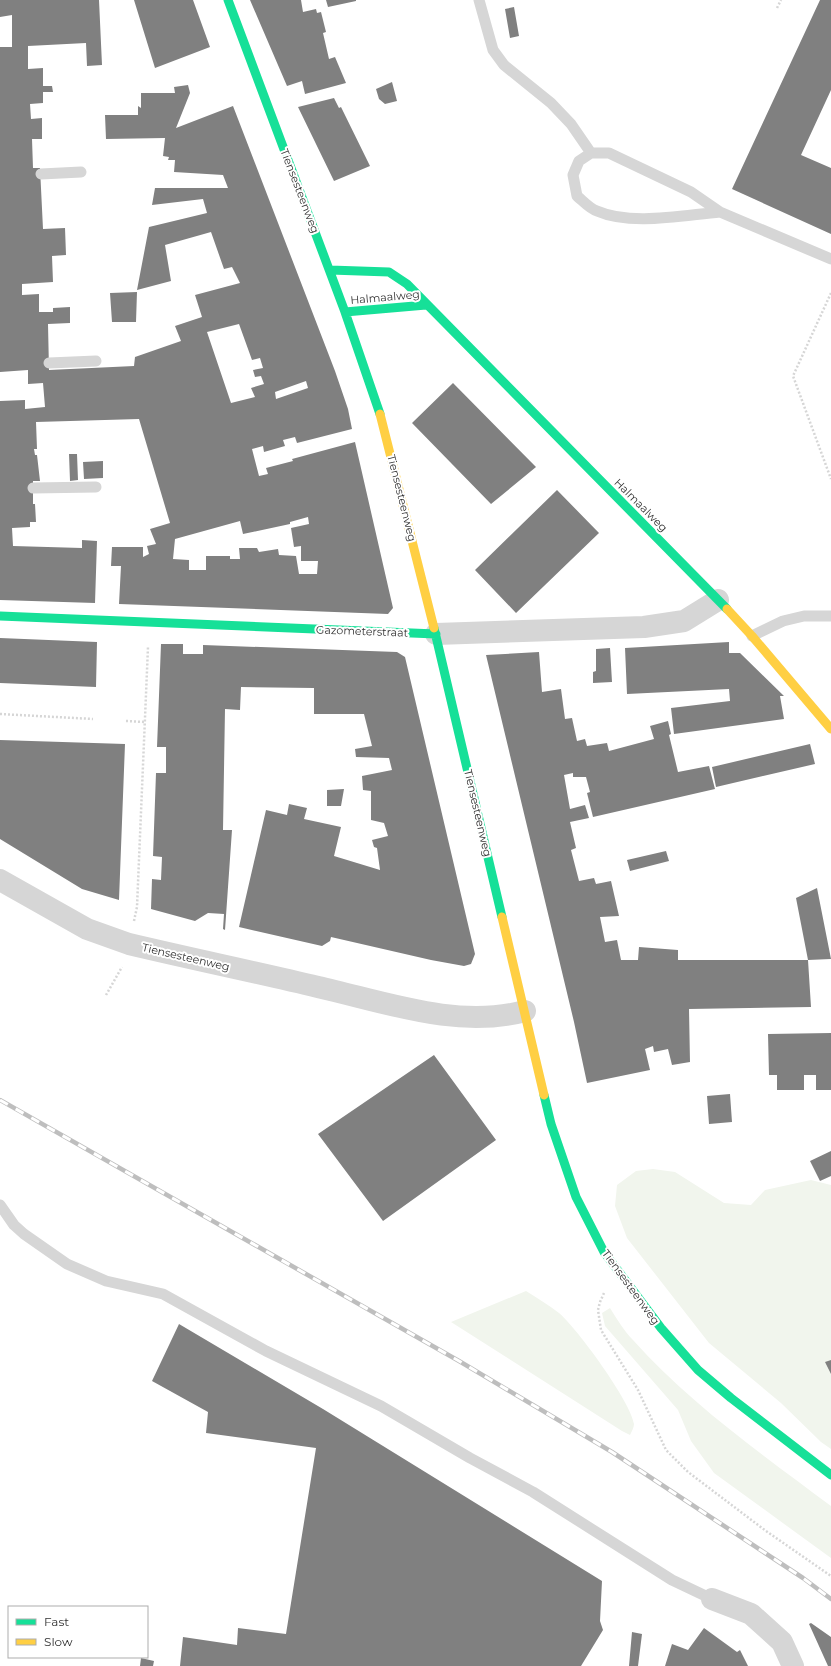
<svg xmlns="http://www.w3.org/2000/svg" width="831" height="1666" viewBox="0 0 831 1666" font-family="Montserrat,sans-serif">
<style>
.green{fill:#f1f5ed}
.building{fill:#808080;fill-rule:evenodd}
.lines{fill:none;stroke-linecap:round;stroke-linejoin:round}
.path{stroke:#d6d6d6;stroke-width:2.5;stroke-dasharray:2 2;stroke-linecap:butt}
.lane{stroke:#d6d6d6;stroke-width:11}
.street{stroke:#d6d6d6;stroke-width:22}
.fast{stroke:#16e098;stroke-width:9}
.slow{stroke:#ffcf43;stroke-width:9}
.rail-casing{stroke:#bebebe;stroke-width:4.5}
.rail{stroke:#fff;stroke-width:3;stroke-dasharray:9;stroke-linecap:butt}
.labels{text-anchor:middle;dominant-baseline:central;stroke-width:4;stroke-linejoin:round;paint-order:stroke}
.street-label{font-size:11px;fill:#323232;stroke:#fff}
</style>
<rect width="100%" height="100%" fill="#fff"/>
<path class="green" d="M653,1169l22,3 49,31 27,2 14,-15 46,-10 20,5v264l-10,-7 -40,-39 -72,-60 -82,-105 -12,-32 2,-21 19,-14z
M526,1291c11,7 23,14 33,22 18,15 72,89 75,111 0,3 -2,7 -4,11l-8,-4 -171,-109z
M610,1308c7,11 14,23 23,32 56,63 131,116 198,166v52l-117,-85 -23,-32 -13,-31 -73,-84 -3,-13z"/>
<path class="building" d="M0,0h99l3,65 -15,1 -1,-23 -58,3v23l15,-1v18h9l1,6h-10v11l-13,1 1,15 11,-1v21h-10l1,29h7l3,61 22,-1 1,27 -14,1 1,26 -31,2v11l17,-1v18h14v-4l17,-1v16l-22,1 1,46 85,-4 1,-9 46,-16 -6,-15 27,-9 -7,-22 45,-12 -8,-16 -8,2 -13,-37 -46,13 6,36 -34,9 12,-63 58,-14 -4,-14 -51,6 3,-17h73l-5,-13 -49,-3 1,-12h-7l1,-3 -6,-1 2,-18 -59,1 -1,-24h33v-9l3,2v-15h34l-1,-6 14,-2 2,8 -14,35 57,-22 102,265 13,38 4,20 -55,14 -2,-6 -12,3 2,6 -21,6 -1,-6 -11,3 7,27 9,-2 -2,-6 27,-7 -1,-2 63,-17 38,166 -5,6 -269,-10 2,-38h-10l1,-19h31v10l6,-3 -2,-8 9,-2 -6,-15 20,-6 -31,-104 -103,3 1,27h-3l1,6h2l3,26h-7v23h2l1,18h-6v5l-18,1 1,18 69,2v-8l15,1 -2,62 -95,-3v-199l25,-1v9l20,-2 -2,-24 -15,1v-14l-28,2v-325h12v-32l-12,2zM239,324l13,36 8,-2 3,10 -10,2 2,7 6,-1 3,8 -13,4 4,9 -24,6 -24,-71zM306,381l2,7 -32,11 -1,-7zM308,517l1,7 -18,4 3,19 7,-1v15h17l-1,13h-18l-3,-18 -17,-1 -1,-6 -19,3 -2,-4h-18l1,11h-10v-3h-24v14h-17v-10l-16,-1 2,-20 65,-18 3,13 47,-10v-2z
M134,0h59l17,47 -55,21z
M250,0h51l2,12 13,-3 1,4 4,-1 5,20 -3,1 6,26 6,-2 11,26 -41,11 -3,-13 -15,5z
M326,0h30v1l-28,6z
M820,0h11v90l-30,65 30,13v66l-99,-45z
M514,7l5,29 -9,2 -5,-29z
M392,82l5,19 -12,3 -6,-5 -3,-10z
M334,98l5,10 2,-1 29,59 -36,15 -36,-74z
M137,292l-1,30h-24l-2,-29z
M453,383l83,84 -45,37 -79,-81z
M69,454h8l1,26 -8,1z
M103,461v17l-19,1 -1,-17z
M557,490l42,43 -83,80 -41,-43z
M0,638l97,4 -1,45 -96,-4z
M729,642v11h11l44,43h-4l4,23 -110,15 -3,-26 59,-7 -1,-12 -102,5 -2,-46z
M161,644h22v10h20v-9l194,7 8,5 70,297 -4,10 -7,2 -33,-6 -100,-23 -1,4 -8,5 -83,-19 27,-117 21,5 2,-11 18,4 -3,11 37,8 -7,29 46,14 -3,-22 -3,-1 -2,-7 16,-4 -4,-13 -13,-3v-29l-8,-1 -1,-14 30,-6 -3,-12 -33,-1 -1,-8 17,-3 -8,-32h-50v-26l-73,-1 -1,23 -15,-1 -2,121h9l-7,100 -2,-1 1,-15 -16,-1 -13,8 -44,-12 1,-30 9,1 1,-23 -9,-1 3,-83h10v-26h-9z
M610,648l2,34 -19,1v-11l3,-1v-22z
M539,652l3,40 19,-3 4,30 7,-1 5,23 8,-2 2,7 20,-3 2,8 45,-12 -4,-13 18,-5 3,13 -2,1 9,37 31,-6 6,23 -122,28 -6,-24 3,-1 -4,-15h-13v-4l-9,2 6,34 15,-4 4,13 -19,4 6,26 -5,2 8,31 15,-3 2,6 15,-3 8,35 -19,1 5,25 12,-2 4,20h17l1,-13 39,3v10h130l-12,-62 21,-10 14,71 -23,1 3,47 -122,2 1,53 -18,3 -4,-16 -14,3 -1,-6 -8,3 5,21 -63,13 -13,-61 -88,-367z
M0,740l125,4 -6,156 -37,-11 -82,-50z
M810,744l5,20 -99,23 -4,-20z
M344,789l-3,17h-14v-16z
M666,851l3,10 -39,10 -3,-11z
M831,1033v57h-15v-15h-12v15h-27v-15h-8l-1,-41z
M434,1055l62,85 -113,81 -65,-87z
M730,1094l2,28 -23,2 -2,-28z
M831,1151v25l-11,5 -10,-20z
M179,1324l144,85 279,172 -2,40 3,9 -22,36h-401l3,-29 54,8 1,-17 48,6 30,-186 -110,-15 2,-21 -56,-31z
M831,1360v14l-6,-12z
M811,1623l20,14v29h-3l-19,-42z
M704,1628l33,24 3,-2 8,16h-83l7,-22 16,6z
M632,1632l10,2 -4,32h-9z
M141,1658l13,3 -1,5h-13z"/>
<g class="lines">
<path class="path" d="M777,8l4,-8
M831,293l-38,83 38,103
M0,714l93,5
M126,721l19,1
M134,921l3,-14 11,-260
M106,995l16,-28
M604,1293l-4,9 -2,8 3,20 37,60 28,60 22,22 78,59 65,45"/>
<path class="lane" d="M479,0l14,50 11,15 47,38 20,21 20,29
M41,174l40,-2
M720,212c-36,3 -89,14 -123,-1 -7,-2 -14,-10 -20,-15l-4,-21 6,-14 12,-8h18l82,39 29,20 111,47
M49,363l47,-2
M33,488l63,-1
M752,636l31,-15 21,-5h27
M0,1205l14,20 10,9 43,30 39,17 57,13 103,57 115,55 89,52 63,34 139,88 40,19"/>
<path class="street" d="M436,634l208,-7 40,-6 34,-21
M0,880l87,49 42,15c63,15 126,28 189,43 67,15 139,42 207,24
M712,1599l39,15 31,28 11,24"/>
<path class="fast" d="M228,0l117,312 35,102
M330,270l59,2 18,12 320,325
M345,312l81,-7
M0,616l436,18
M434,628l68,289
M544,1095l7,29 25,73 28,55 57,76 37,42 33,28 100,77"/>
<path class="slow" d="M380,414l54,214
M727,609l25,27 79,93
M502,917l42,178"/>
<defs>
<path id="rail" d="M0,1100l459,261 153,91 191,126 28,21"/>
</defs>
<use href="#rail" class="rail-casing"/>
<use href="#rail" class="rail"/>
</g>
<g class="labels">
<g class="street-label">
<text transform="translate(300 191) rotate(69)">Tiensesteenweg</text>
<text transform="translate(385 297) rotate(-5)">Halmaalweg</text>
<text transform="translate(402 498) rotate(76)">Tiensesteenweg</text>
<text transform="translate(641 505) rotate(45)">Halmaalweg</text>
<text transform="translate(362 631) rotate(2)">Gazometerstraat</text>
<text transform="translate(478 813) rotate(77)">Tiensesteenweg</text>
<text transform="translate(186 957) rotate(13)">Tiensesteenweg</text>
<text transform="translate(631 1287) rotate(54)">Tiensesteenweg</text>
</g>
</g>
<rect x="8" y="1606" width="140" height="52" fill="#ffffff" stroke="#adadad"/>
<rect x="16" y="1619" width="20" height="6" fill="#16e098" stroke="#adadad"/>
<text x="44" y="1626" font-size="12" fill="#323232">Fast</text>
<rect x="16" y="1639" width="20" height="6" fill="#ffcf43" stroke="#adadad"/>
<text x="44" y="1646" font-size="12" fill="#323232">Slow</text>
</svg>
